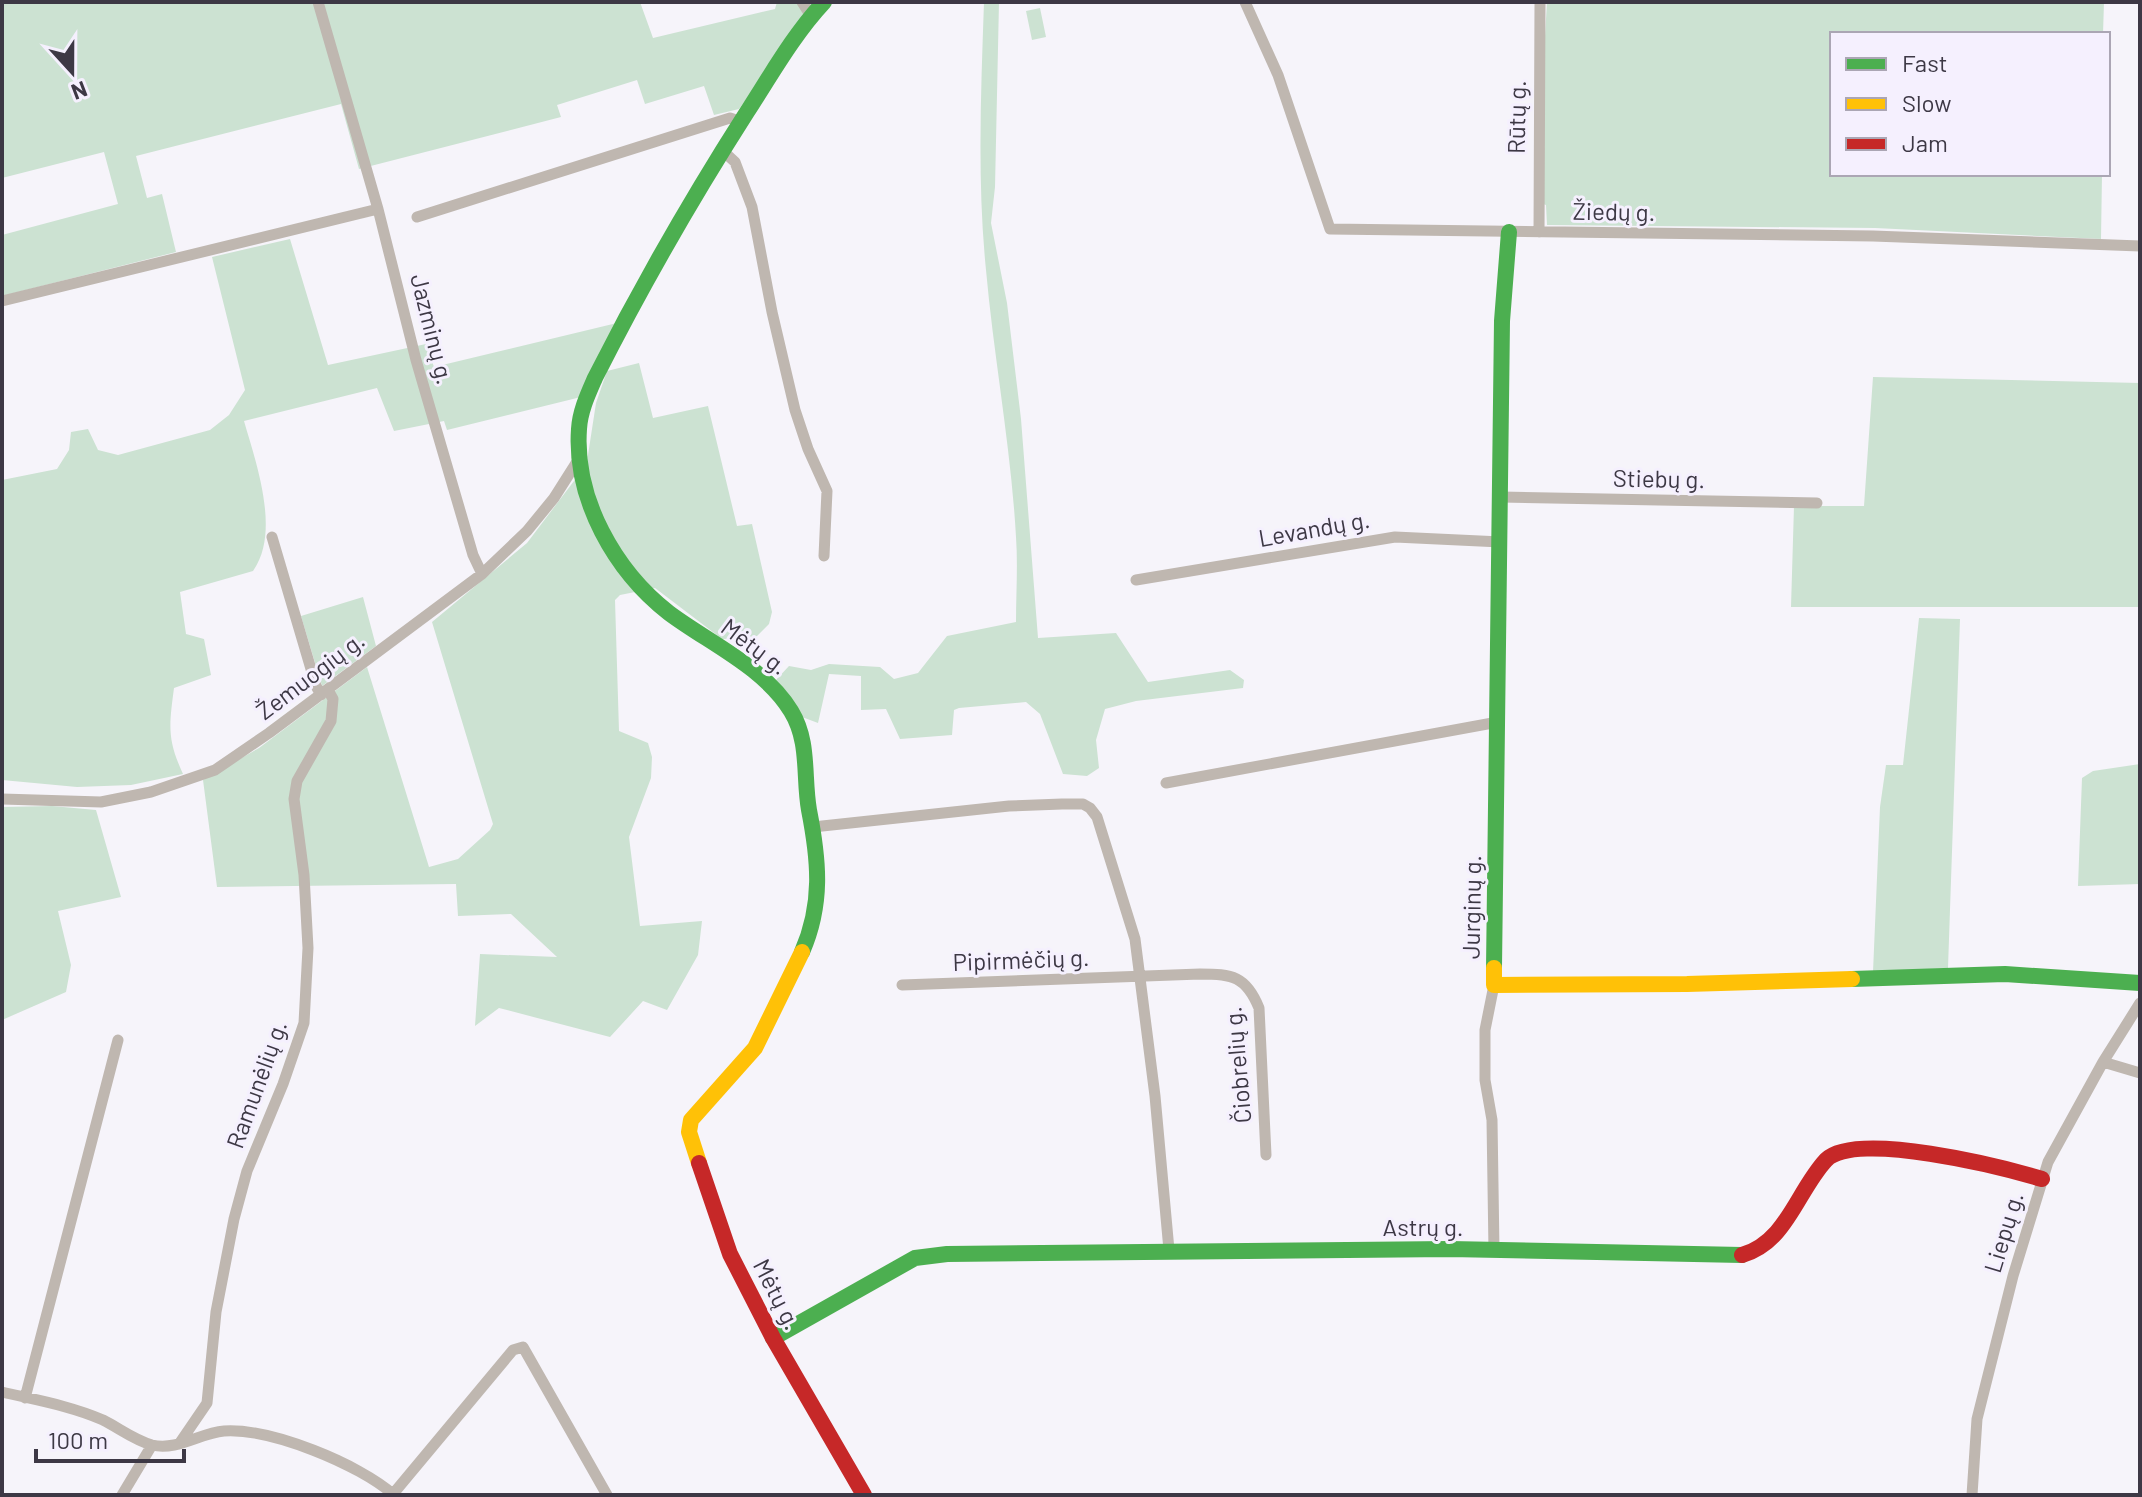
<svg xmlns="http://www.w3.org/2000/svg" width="2142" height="1497" viewBox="0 0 2142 1497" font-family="Barlow,sans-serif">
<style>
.green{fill:#cce2d2}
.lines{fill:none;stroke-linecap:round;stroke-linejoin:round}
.street{stroke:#bfb7b0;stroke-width:11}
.fast{stroke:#4caf50;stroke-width:16}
.slow{stroke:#ffc107;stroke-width:16}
.jam{stroke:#c62828;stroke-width:16}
.labels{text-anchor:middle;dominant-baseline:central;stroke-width:6;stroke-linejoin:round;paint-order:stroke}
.street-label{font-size:24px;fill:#3d3845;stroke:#f5f0fe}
</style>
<rect width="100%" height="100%" fill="#f6f4fa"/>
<path class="green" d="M2,2h638l13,36 122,-29 2,-7h39l-77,107 -25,6 -10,-29 -59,18 -8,-24 -80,25 4,12 -202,52 -18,-65 -205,52 11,42 15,-4 14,58 -174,44v-61l116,-31 -14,-52 -102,26z
M984,2h15l-4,185 -4,36 16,80 14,116 17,219 78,-5 32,49 82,-12 14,10 -1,8 -107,13 -31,8 -9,31 3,28 -12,8 -24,-2 -23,-60 -14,-12 -67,6 -5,2 -2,25 -52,4 -14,-30 -25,1v-34l-32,-2 -11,49 -16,-6 -16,-26 -11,-10 14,-15 22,4 18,-6 51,3 14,12 24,-6 29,-37 69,-14c0,-28 2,-57 0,-85 -5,-90 -22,-178 -30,-267 -9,-89 -5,-179 -2,-268z
M1547,2h557l-1,32h-271v140h270l-1,65 -226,-11 -328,-3 -1,-20 -6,-2 3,-82 2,-5 -2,-46z
M1040,8l6,29 -14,3 -6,-29z
M290,239l38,126 98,-21 8,23 183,-44 -36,74 -134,33 -3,-9 -50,10 -17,-43 -133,33c12,42 37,111 9,150l-73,21 6,42 18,5 7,36 -37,13c-5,38 -7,51 9,86l-52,11 -54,2 -75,-7v-300l55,-11 12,-19 2,-18 17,-3 10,21 20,5 92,-25 19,-15 16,-25 -33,-133z
M639,363l14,55 55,-12 29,120 15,-2 20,88 -3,12 -14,14 -33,1 -67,-51 -35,7 -5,5 4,131 29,12 4,14 -1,21 -22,59 11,89 62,-5 -4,34 -31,55 -24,-9 -33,36 -111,-29 -24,18 5,-72 77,3 -46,-43 -53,2 -2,-32 -239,3 -14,-107 56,-32 108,-81 62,200 29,-8 32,-29 3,-6 -61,-202 95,-79 50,-66 11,-22 8,-52 11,-32z
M1873,377l267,6v224h-349l3,-101h70z
M363,597l13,49 -54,40 -21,-70z
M1919,618l41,1 -12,349 -75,4 7,-165 6,-42h17z
M2140,764v120l-62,2 4,-108 11,-7z
M52,806l44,4 25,87 -63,14 13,54 -5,27 -64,28v-213z"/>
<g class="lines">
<path class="street" d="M318,2l60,207 38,151 57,195 9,19
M802,2l9,14
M1245,2l33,73 52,154 543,7 267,10
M722,150l13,12 17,45 20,105 23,98 13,39 19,42 -3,65
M417,217l313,-99 9,3
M1539,232l1,-230
M2,301l376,-92
M1501,497l316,6
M272,537l44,149 5,9
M1136,580l259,-43 106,5
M1166,783l332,-61
M2,799l99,3 50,-10 64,-22 54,-37 213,-159 45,-43 27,-33 26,-41
M813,827l196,-21 53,-2h21l7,4 7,9 38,122 20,157 14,154
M902,985l298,-11c32,0 46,2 59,34l7,147
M1494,985l-9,45v50l7,40 2,131
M2103,1062l37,11
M2,1392c34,8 69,14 101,28 16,8 31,20 49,25 25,6 48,-12 72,-14 47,-3 135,33 170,64
M25,1398l93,-358
M179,1444l28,-41 9,-91 18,-93 13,-48 36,-87 21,-61 4,-75 -4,-73 -10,-76 3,-18 34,-60 2,-22 -5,-9
M393,1494l120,-144 10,-3 84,148
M122,1495l30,-50
M1972,1495l5,-76 36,-143 35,-114 55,-100 37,-59"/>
<path class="fast" d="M802,952c21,-48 17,-91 7,-142 -6,-34 1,-68 -18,-99 -27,-44 -82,-68 -122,-98 -54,-42 -95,-114 -90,-184 1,-18 9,-35 16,-51 46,-91 97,-180 152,-266 24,-37 47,-78 77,-110
M1494,968l8,-647 7,-89
M1852,979l153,-5 135,9
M773,1338l142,-80 32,-4 503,-5 292,6"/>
<path class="slow" d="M1494,968v17l193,-1 165,-5
M699,1163l-10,-31 2,-12 64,-72 47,-96"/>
<path class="jam" d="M699,1163l31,91 43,84 91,157
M1742,1255c45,-13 55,-64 84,-95 30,-30 176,7 216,19"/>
</g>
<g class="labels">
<g class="street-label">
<text transform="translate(1516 117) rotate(-89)">Rūtų g.</text>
<text transform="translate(1614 211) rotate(1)">Žiedų g.</text>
<text transform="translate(433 329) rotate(76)">Jazminų g.</text>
<text transform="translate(1659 478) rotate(1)">Stiebų g.</text>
<text transform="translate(1314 528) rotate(-10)">Levandų g.</text>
<text transform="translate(755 646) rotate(37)">Mėtų g.</text>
<text transform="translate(310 675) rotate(-37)">Žemuogių g.</text>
<text transform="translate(1471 907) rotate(-89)">Jurginų g.</text>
<text transform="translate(1021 959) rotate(-2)">Pipirmėčių g.</text>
<text transform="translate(1237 1065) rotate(-95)">Čiobrelių g.</text>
<text transform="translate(256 1084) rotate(-70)">Ramunėlių g.</text>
<text x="1423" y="1226">Astrų g.</text>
<text transform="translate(2003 1232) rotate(-73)">Liepų g.</text>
<text transform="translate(778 1294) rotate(63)">Mėtų g.</text>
</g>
</g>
<rect width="2142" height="1497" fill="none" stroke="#3d3845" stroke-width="8"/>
<rect x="1830" y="32" width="280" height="144" fill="#f5f0fe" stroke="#aba6b4" stroke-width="2"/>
<rect x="1846" y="58" width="40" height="12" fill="#4caf50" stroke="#aba6b4" stroke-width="2"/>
<text x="1902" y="72" font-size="24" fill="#3d3845">Fast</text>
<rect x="1846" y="98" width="40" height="12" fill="#ffc107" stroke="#aba6b4" stroke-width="2"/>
<text x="1902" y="112" font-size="24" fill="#3d3845">Slow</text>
<rect x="1846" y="138" width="40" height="12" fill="#c62828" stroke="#aba6b4" stroke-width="2"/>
<text x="1902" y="152" font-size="24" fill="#3d3845">Jam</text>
<g transform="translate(72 72) rotate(159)" stroke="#f5f0fe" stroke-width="6" paint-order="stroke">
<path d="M0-6L14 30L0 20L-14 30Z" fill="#3d3845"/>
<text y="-12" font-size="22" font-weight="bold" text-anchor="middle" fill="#3d3845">N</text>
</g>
<path d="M36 1449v12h148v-12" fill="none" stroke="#3d3845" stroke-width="4"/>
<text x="48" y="1449" font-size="24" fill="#3d3845" stroke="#f5f0fe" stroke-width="6" paint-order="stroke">100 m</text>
</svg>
